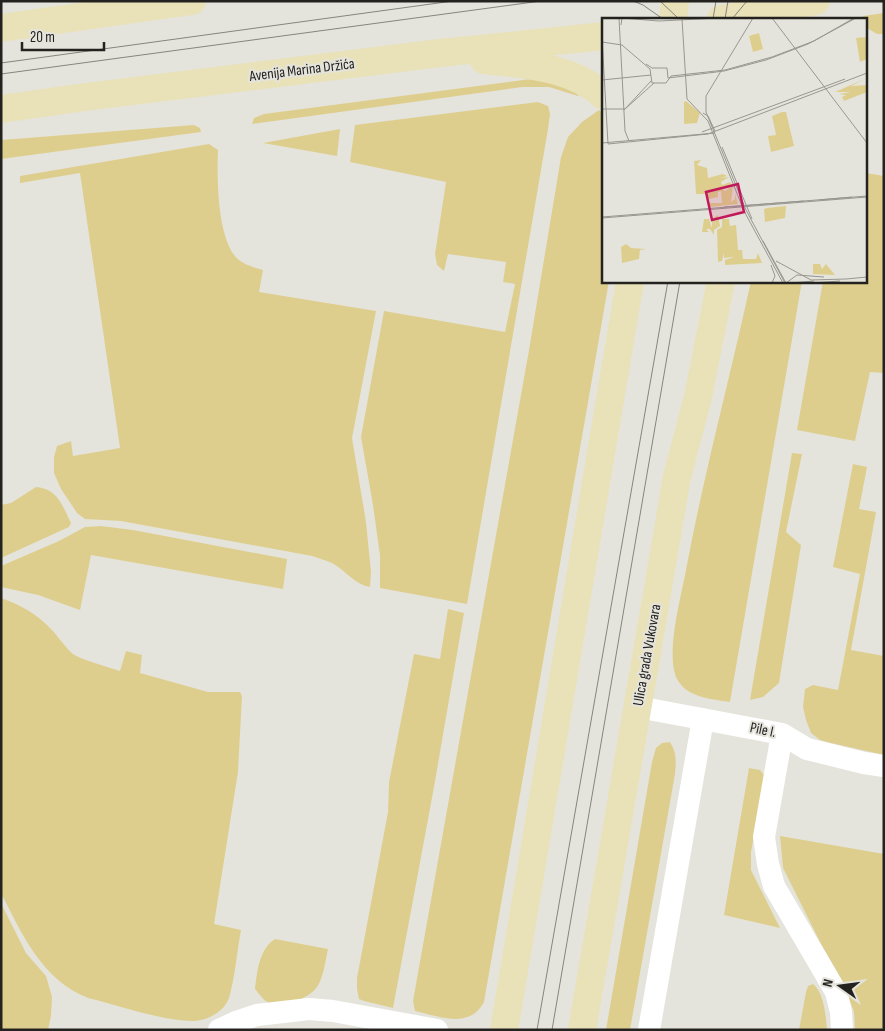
<svg xmlns="http://www.w3.org/2000/svg" width="885" height="1031" viewBox="0 0 885 1031" font-family="'Sofia Sans Condensed',sans-serif">
<style>
.green{fill:#dece8e}
.lines{fill:none;stroke-linecap:round;stroke-linejoin:round}
.minor{stroke:#fff;stroke-width:22}
.secondary{stroke:#e9e1b8;stroke-width:28}
.tram{stroke:#85847e;stroke-width:1}
.labels{text-anchor:middle;dominant-baseline:central;stroke-width:4;stroke-linejoin:round;paint-order:stroke}
.street-label{font-size:15px;fill:#23221f;stroke:#e5e4dc}
.inset-road{fill:none;stroke:#979690;stroke-width:1}
.view{fill:#c2185b;fill-opacity:0.15;stroke:#c2185b;stroke-width:2.5}
.inset-edge{fill:none;stroke:#23221f;stroke-width:2.5}
</style>
<rect width="100%" height="100%" fill="#e5e4dc"/>
<path class="green" d="M884,13v21h-7l-10,-6 -1,-9h-2l-1,-3z
M538,78l43,14 -3,4 -29,-9h-27l-270,37 2,-6 10,-4z
M538,102l10,4 2,8 -2,15 -81,475 -87,-16v-32l-7,-51 -12,-68 23,-126 121,21 10,-48 -12,-2 3,-20 -58,-8 -4,17 -7,-6 -2,-11 11,-72 -96,-20 5,-37z
M599,110l5,5v166h5l-125,721c-15,28 -45,14 -69,9l-2,-10 116,-651 32,-193 7,-20 14,-15z
M194,125l6,3 1,4 -200,27v-19z
M340,129l-3,27 -74,-13z
M209,144l9,6c-1,27 -1,84 17,106 6,8 18,11 28,14l-4,22 117,19 -24,127 14,84 5,50 -1,15c-16,-3 -25,-17 -38,-24 -7,-3 -14,-5 -20,-7l-191,-35 -36,-2 -8,-6 -16,-24 -7,-16v-16l3,-11 14,-5 2,15 47,-8 -40,-275 -60,10v-7z
M866,173l18,3v197l-14,-1 -15,69 -58,-11 26,-149h43z
M751,281h51l-72,421c-18,-3 -43,-4 -53,-23 -12,-24 4,-82 9,-109 18,-97 44,-192 65,-289z
M792,453l10,1 -16,78 15,13 -22,138 -16,14 -13,3z
M853,464l14,3 -8,42 17,3 -25,138 33,6v99l-53,-12 -11,-3 -9,-7 -5,-13 -3,-13 2,-18 8,-4 25,5 22,-116 -27,-7z
M36,487c22,2 26,18 35,36l-2,4 -68,31v-53l10,-2z
M101,526l32,4 154,29 -4,30 -192,-34 -11,55 -42,-15 -37,-8v-21l58,-25 26,-14z
M1,598c18,6 36,16 49,30 8,8 14,18 23,26 9,6 35,13 47,17l6,-20 16,4 -2,18 68,19h32l2,4 -4,76 -24,152 27,6c-4,21 -6,48 -12,68 -5,14 -22,23 -37,23 -33,-1 -71,-15 -104,-23 -46,-18 -66,-64 -87,-105z
M448,609l16,4 -30,174 -41,221 -29,-7 -5,-2 -2,-10v-11l31,-166 1,-30 25,-128 26,5z
M670,742c7,11 6,20 5,32l-45,256h-24l46,-268 4,-14 6,-5z
M749,768l11,2 5,6 -14,76v18l29,58 -56,-13z
M780,836l104,18v176h-29l-1,-18 -11,-30 -23,-40 -37,-74z
M1,903l25,50 20,23 6,21 -1,19 -3,14h-47z
M275,939l53,10c-3,13 -4,27 -11,38 -7,11 -31,19 -44,17 -8,-1 -13,-9 -18,-15 2,-17 4,-40 20,-50z
M813,984c11,9 13,32 14,46h-28l7,-38 2,-6z"/>
<g class="lines">
<path class="minor" d="M638,707l144,27 25,15 57,14 20,3
M782,734l-18,103 4,27 6,22 62,106 5,20 1,18
M219,1030l17,-8 21,-7 52,-6 24,2 104,19
M649,1030l54,-311"/>
<path class="secondary" d="M673,19l2,-18
M721,19l95,-18
M1,28l191,-27
M484,60c41,5 88,6 120,36
M1,109l84,-12 355,-44 164,-17
M504,1030l126,-749
M582,1030l95,-553 21,-80 23,-116"/>
<path class="tram" d="M633,1l10,4 20,14
M660,1l19,18
M713,19l3,-18
M725,19l3,-18
M732,19l15,-18
M1,63l452,-62
M1,74l540,-73
M537,1030l131,-749
M552,1030l128,-749"/>
</g>
<g class="labels">
<g class="street-label">
<text transform="translate(302 70) rotate(-7)">Avenija Marina Držića</text>
<text transform="translate(647 655) rotate(-80)">Ulica grada Vukovara</text>
<text transform="translate(763 730) rotate(12)">Pile I.</text>
</g>
</g>
<g transform="translate(602 18)">
<rect width="265" height="265" fill="#e5e4dc"/>
<path d="M157,15l4,16 -10,3 -4,-16zM265,19v22l-7,3 -4,-24zM265,60l-16,8 16,-1v7l-5,2 -18,7 -2,-4 4,-2 -7,-1 12,-2h-16zM84,83l14,12 -3,10 -13,1v-22zM180,94h4l8,34 -23,6 -3,-16 8,-1 -4,-19zM99,142l-4,5 10,3 1,10 15,-4 4,2 -6,2 8,-1 -8,5 1,3 8,-3 2,3 -10,3 -2,-5 2,5 3,3 8,-5 -2,16 4,-3v-6l3,11 -28,3v-4h12l-1,-12 -3,1v5l-9,2 -2,-5h-11l-2,-33zM165,190l19,-2 -1,12 -20,4 -1,-13zM116,197l2,11 -6,4v5l-4,-6h-4l3,3h-7l2,-13h5l3,9v-9zM120,201h7l1,7 6,-1 2,25h4l1,9h13l2,-6 4,10 -37,2v-5l9,-3 -10,1v-5l-2,8 -4,1 -1,-32 5,-3zM24,226l5,4 15,1 -6,1 -1,9 -17,4 -1,-16zM211,246h7l2,5 4,-5 9,11 -22,-1z" fill="#dece8e"/>
<path class="inset-road" d="M17,0l6,113 4,10M21,0h75M151,0l-47,78v16l40,98 39,73M170,0l95,125M80,1l5,80 21,22 36,90 39,72M19,7l1,-7 37,3 60,-3M0,20l6,106 100,-10 159,-61M0,24l20,3 28,24 2,14h14l5,-7 54,-6 47,-13 42,-16 40,-23M44,46l6,4h15l1,10M66,60l56,-7 42,-11 42,-16 48,-26M0,62l49,-5M0,91h23l29,-26M22,92l27,-29M101,95l5,3 7,15M100,114l143,-53M0,125l113,-10M120,129l30,72M217,182l33,-3M122,189l80,-6M0,199l265,-21M0,200l265,-21M161,223l23,42M174,243l35,19 35,-1M169,247l4,11 -3,7M244,261l21,-2M184,265l11,-8 27,2M189,265l23,-2M210,265l28,-2"/>
<path class="view" d="M136,166l6,28 -32,8 -6,-28z"/>
<rect width="265" height="265" class="inset-edge"/>
</g>
<rect width="885" height="1031" fill="none" stroke="#23221f" stroke-width="5"/>
<g transform="translate(840 986) rotate(284)" stroke="#e5e4dc" stroke-width="4" paint-order="stroke">
<path d="M0-4L9 19L0 12L-9 19Z" fill="#23221f"/>
<text y="-8" font-size="14" font-weight="bold" text-anchor="middle" fill="#23221f">N</text>
</g>
<path d="M22 42v8h82v-8" fill="none" stroke="#23221f" stroke-width="2.5"/>
<text x="30" y="42" font-size="15" fill="#23221f" stroke="#e5e4dc" stroke-width="4" paint-order="stroke">20 m</text>
</svg>
